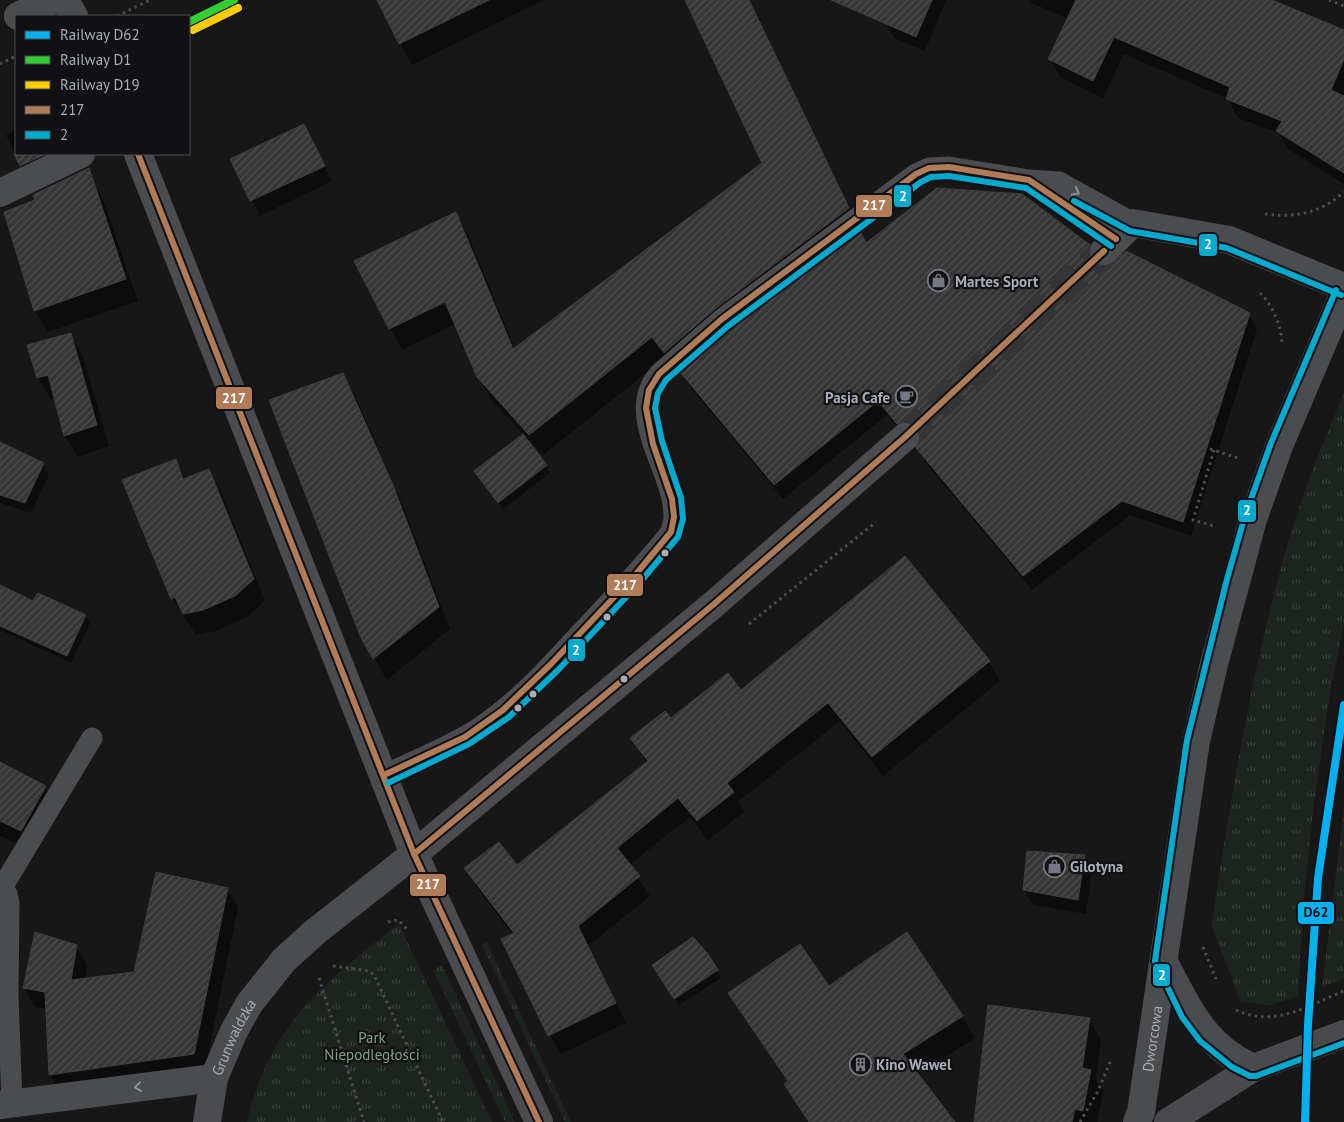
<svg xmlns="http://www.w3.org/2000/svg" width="1344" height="1122" viewBox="0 0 1344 1122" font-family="'PT Sans',sans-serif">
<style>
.grass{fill:url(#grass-tufts)}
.shadow{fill:#0007}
.building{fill:url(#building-hatch);stroke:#3f4043}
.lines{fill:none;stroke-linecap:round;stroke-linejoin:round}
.minor-tunnel{stroke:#343537;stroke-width:28;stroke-dasharray:28 14;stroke-linecap:butt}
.path{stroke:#4d4e52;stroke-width:3;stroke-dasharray:2.5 4;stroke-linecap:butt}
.service{stroke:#4b4c50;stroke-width:21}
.minor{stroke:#4b4c50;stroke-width:28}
.tertiary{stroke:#4b4c50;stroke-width:28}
.secondary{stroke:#4a4a4e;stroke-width:28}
.bus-1-casing{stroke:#111113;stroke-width:10}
.bus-2-casing{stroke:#111113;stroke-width:10}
.bus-1{stroke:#b07c57;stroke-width:6}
.bus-2{stroke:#00a9ce;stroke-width:6}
.rail-1-casing{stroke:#111113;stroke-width:11}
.rail-2-casing{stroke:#111113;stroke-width:11}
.rail-3-casing{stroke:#111113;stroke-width:11}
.rail-1{stroke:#00b0f0;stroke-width:8}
.rail-2{stroke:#3c3;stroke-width:8}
.rail-3{stroke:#fc0;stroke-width:8}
.oneway{stroke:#8c9099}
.bus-dot{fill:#a8adb8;stroke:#111113;stroke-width:2}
.labels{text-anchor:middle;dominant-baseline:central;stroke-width:4.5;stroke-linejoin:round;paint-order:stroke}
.poi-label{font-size:15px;font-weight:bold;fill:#a8adb8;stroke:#111113;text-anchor:start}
.street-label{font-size:15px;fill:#a8adb8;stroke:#111113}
.park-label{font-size:15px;fill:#7fa381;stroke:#111113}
.line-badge{stroke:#111113;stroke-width:2}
.badge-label{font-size:14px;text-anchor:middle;font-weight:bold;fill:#fff}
.pale-badge-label{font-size:14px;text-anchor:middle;font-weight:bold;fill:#111}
</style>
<defs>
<pattern id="grass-tufts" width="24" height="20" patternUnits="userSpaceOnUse" patternTransform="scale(1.25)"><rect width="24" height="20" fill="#1d241e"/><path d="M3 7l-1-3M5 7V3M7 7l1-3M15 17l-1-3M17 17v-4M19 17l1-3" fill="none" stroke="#3b413d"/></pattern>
<pattern id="building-hatch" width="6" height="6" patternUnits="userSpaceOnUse" patternTransform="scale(1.25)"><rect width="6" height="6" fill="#353536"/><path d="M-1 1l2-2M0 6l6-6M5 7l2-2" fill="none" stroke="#4f5051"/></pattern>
</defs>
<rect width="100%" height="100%" fill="#171717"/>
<path class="grass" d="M1344,393v231l-13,64 -16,107 -12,111 -5,90 -27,9 -30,-3 -28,-72 -1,-9c19,-124 39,-248 73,-368 15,-55 37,-108 59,-160z
M1344,807v172l-22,8z
M399,924l93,198h-245c22,-97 77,-140 152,-198z
M487,942l84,180h-6l-83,-177z
M442,965l73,157h-10l-72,-152z"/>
<path class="shadow" d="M400,0h144l-132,65 -12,-22z
M694,0h55l118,245 222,1 9,15 -1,5 152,48 8,15 -66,207 -61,-21 -98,75 -106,-127 -8,-16 3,-9h-15l-19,-23 -104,84 -93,-112 -9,-17 -4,3 -12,-15 -122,97 -13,-14 -2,2 22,30 -47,36 -27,-37 47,-38 -32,-35 -13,-22 -22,-53 -54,26 -46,-89 100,-48 12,22 47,114 249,-185z
M874,0h72l-21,51 -31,-13z
M1030,0h239l75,32v152l-56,-35 -9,-16 -41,-15 -10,-19 -104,-45 -21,44 -43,-21 -10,-18 18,-40 -36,-16z
M304,126l28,55 -72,35 -28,-56z
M16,130v24h48l-39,19 -19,-38z
M92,181l12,21 34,99 -90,31 -13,-21z
M71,335l12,21 26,90 -31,11 -13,-21 -10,-38 -4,1 -13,-21 -9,-32z
M343,374l12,22 49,112 46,121 -63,51 -25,-42z
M0,444l43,20 6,11 -18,38 -31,-10z
M175,460l11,19 22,-9 13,22 44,109 -18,16 -31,14 -20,4 -24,-37z
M0,587l33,15 52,14 5,7 -19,40 -71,-33z
M989,662l11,19 -117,95 -43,-55 -102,81 6,10 -36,28 -18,-23 -61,48 21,31 -62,50 38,77 -65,31 -11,-19 -37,-100 -36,-47 -11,-19 51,-2 130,-104 -15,-24 108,-48z
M0,763l45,24 12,22 -23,43 -34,-16z
M1084,856l8,15 -6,43 -53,-9 -9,-15z
M227,889l11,19 -34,165 -143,21 -11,-19 -3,-66 -12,-2 -11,-19 52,-42 11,19 -2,15 50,-7z
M707,954l14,24 -42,27 -21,-32z
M829,988l133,28 13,22 -58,37 36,47h-144l-23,-38 2,-2 -58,-89z
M1089,1019l12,21 -5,40 7,12 -6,30h-122z"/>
<path class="building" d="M377,0h112l-90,44z
M685,0h64l100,208 -134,101 -51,44 -12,-16 -123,98 -52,-58 -32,-75 -56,27 -35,-68 102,-49 57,137 249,-186z
M831,0h101l-16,37z
M1076,0h196l72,30v29l-13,31 13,6v77l-68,-42 6,-10 -56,-22 4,-12 -116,-50 -21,44 -45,-22z
M304,124l21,42 -75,35 -20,-42z
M14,154h32l-26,12z
M89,168l37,111 -92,32 -30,-99 31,-12 -2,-5z
M937,188l85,6 68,51 -1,10 4,7 6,4h9l18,-15 124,62 -67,209 -61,-21 -99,75 -107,-128 4,-14 -3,-7 -7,-5 -13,2 -19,-23 -104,84 -94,-113 50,-43 130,-98 6,12z
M71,333l26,92 -33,11 -16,-61 -11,3 -10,-33z
M343,373l50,112 46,122 -66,52 -12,-21 -92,-238z
M523,434l24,31 -49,38 -24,-32z
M0,442l44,21 -19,40 -25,-8z
M176,459l7,20 26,-10 45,110 -19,17 -32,14 -20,4 -8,-17 -4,2 -49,-119z
M905,556l85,105 -118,96 -44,-54 -101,80 7,9 -37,29 -19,-23 -61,50 23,28 -62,50 38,77 -68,33 -47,-97 13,-6 -50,-65 35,-26 18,23 131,-104 -18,-23 35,-27 6,7 57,-45 13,17z
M0,585l33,16 5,-8 48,22 -19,41 -67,-30z
M0,762l46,24 -25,45 -21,-10z
M1027,851l58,4 -7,45 -55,-10z
M156,872l72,16 -34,166 -145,21 -4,-83 -22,-4 12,-56 42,13 -6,35 63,-8z
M907,932l56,84 -60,38 52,68h-146l-25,-38 4,-3 -60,-88 72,-49 29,42z
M693,937l15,17 10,16 -44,29 -22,-34z
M988,1005l102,13 -8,50 9,2 -8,41 -8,-2 -3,13h-98z"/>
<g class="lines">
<path class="minor-tunnel" d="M905,437l199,-186"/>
<path class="path" d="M1329,0l15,6
M117,16l33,-16
M0,64l16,-8
M1265,214c30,4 56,-1 79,-22
M1260,293c13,13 21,32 22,50
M1210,449l28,9
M1214,450l-21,70 21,6
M749,624l127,-102
M388,922l10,-2 9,9
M1203,947l13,32
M333,966l37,5 5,6 68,145
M319,978l45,144
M1236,1010c40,18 70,-4 108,-19
M1080,1122l18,-31 13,-31"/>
<path class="service" d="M1030,180l29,2 74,41
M384,775c31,-14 63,-27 92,-45 38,-25 68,-57 98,-90 33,-35 67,-70 97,-108 1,-5 3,-10 3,-15 1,-46 -51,-101 -15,-143l63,-55 194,-145 13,-6 20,-1 80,13 87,59
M0,883l7,11 2,9 -1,93 4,108
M3,886l89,-148"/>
<g class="minor">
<path d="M18,16l34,-16"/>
<path d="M0,193l81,-39"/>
<path d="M1104,251l29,-28 96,17 115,47"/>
<path d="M1164,962c24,46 39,83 89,106"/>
<path d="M0,1105l214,-27"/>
<path id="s1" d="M207,1122l7,-44 20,-47 15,-27 35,-44 31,-28 99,-78 300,-250 191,-167"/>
<path id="s2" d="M1137,1122l4,-10 55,-371 18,-77 39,-145 26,-73 65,-153"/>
</g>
<path class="tertiary" d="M65,0l9,16
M138,154l276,700 125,268"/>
<path class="secondary" d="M1168,1122l85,-54 91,-34"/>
<defs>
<path id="bus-1" d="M138,154l276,700 125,268
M384,775l81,-38 38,-27 48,-46 85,-90 35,-42 3,-15 -2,-18 -19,-55 -7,-36 3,-18 10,-16 63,-55 194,-145 13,-6 20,-1 80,13 87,59
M414,854l300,-250 191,-167 199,-186"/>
<path id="bus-2" d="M1074,201l56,30 97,17 114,47
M1336,290l-65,153 -26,73 -18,63 -40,161 -32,221 27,56 18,24 32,26 18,9h6l88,-33
M388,783l81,-39 40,-27 49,-47 84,-90 36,-43 5,-18 -2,-21 -19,-57 -7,-33 3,-15 8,-13 62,-54 193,-144 10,-5 18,-1 77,12 85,58"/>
</defs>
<use href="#bus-1" class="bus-1-casing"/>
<use href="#bus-2" class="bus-2-casing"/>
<use href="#bus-1" class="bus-1"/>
<use href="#bus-2" class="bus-2"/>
<defs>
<path id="rail-1" d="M1305,1122l3,-97 10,-147 26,-173"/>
<path id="rail-2" d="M189,22l45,-22"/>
<path id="rail-3" d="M193,30l45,-22"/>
</defs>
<use href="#rail-1" class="rail-1-casing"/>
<use href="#rail-2" class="rail-2-casing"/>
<use href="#rail-3" class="rail-3-casing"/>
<use href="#rail-1" class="rail-1"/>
<use href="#rail-2" class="rail-2"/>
<use href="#rail-3" class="rail-3"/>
</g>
<defs><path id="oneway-chevron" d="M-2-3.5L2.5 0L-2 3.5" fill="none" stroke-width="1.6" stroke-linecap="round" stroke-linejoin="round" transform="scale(1.25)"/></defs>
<g class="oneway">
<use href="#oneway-chevron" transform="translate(1076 192) rotate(29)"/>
<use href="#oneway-chevron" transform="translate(138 1087) rotate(173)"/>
</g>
<defs>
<symbol id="shop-ring" viewBox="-11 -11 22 22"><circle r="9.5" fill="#111113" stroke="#757880" stroke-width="1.5"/><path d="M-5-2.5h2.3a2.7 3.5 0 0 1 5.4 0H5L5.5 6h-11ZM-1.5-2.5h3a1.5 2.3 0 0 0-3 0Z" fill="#757880"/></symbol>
<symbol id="cafe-ring" viewBox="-11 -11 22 22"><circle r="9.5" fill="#111113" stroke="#757880" stroke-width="1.5"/><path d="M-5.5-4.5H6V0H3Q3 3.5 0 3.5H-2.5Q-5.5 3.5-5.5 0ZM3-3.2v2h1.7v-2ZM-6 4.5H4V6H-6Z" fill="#757880"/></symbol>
<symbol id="building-ring" viewBox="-11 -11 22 22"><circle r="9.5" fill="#111113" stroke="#757880" stroke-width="1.5"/><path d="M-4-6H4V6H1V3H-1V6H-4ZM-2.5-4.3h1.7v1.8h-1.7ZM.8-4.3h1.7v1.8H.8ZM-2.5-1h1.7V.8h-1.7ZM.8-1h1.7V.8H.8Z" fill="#757880"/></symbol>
</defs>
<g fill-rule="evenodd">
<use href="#shop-ring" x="926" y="268" width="25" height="25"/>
<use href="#cafe-ring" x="894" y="384" width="25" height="25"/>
<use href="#shop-ring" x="1042" y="854" width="25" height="25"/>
<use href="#building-ring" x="848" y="1052" width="25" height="25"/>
</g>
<g class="bus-dot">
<circle cx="665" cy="553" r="4.5"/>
<circle cx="607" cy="617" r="4.5"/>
<circle cx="624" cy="679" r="4.5"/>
<circle cx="533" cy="694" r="4.5"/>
<circle cx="518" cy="708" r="4.5"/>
</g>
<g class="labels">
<g class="poi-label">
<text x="955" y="281">Martes Sport</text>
<text x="890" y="397" text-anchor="end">Pasja Cafe</text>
<text x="1070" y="866">Gilotyna</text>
<text x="876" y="1064">Kino Wawel</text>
</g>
<g class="street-label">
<text stroke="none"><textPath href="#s1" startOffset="90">Grunwaldzka</textPath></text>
<text stroke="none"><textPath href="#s2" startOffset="85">Dworcowa</textPath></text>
</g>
<g class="park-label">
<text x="372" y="1037">Park<tspan x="372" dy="17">Niepodległości</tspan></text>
</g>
</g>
<g class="line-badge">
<rect x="893" y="184" width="19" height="24" rx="5" fill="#00a9ce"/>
<rect x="855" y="194" width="38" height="24" rx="5" fill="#b07c57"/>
<rect x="1198" y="233" width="20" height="24" rx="5" fill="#00a9ce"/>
<rect x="215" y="386" width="38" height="24" rx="5" fill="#b07c57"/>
<rect x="1237" y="499" width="20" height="24" rx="5" fill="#00a9ce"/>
<rect x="606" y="573" width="38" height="24" rx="5" fill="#b07c57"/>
<rect x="567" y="638" width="19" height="24" rx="5" fill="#00a9ce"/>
<rect x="409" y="873" width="38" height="24" rx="5" fill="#b07c57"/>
<rect x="1297" y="901" width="38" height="24" rx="5" fill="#00b0f0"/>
<rect x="1152" y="963" width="19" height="24" rx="5" fill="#00a9ce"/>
</g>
<g class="badge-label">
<text x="903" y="201">2</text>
<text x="874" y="210">217</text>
<text x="1208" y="249">2</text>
<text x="234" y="403">217</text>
<text x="1247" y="515">2</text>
<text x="625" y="590">217</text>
<text x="576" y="655">2</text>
<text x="428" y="889">217</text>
<text x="1162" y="980">2</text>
</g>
<g class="pale-badge-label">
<text x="1316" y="917">D62</text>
</g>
<rect x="15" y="15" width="175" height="140" fill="#111113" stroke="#4d4f55"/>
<rect x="25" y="31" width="25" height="8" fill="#00b0f0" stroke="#4d4f55"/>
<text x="60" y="40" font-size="15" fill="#a8adb8">Railway D62</text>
<rect x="25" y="56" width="25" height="8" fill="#33cc33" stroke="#4d4f55"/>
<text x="60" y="65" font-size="15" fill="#a8adb8">Railway D1</text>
<rect x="25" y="81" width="25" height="8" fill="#ffcc00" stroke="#4d4f55"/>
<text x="60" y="90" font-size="15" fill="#a8adb8">Railway D19</text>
<rect x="25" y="106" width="25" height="8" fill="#b07c57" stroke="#4d4f55"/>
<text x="60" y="115" font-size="15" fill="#a8adb8">217</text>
<rect x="25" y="131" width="25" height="8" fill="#00a9ce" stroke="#4d4f55"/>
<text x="60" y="140" font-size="15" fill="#a8adb8">2</text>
</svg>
